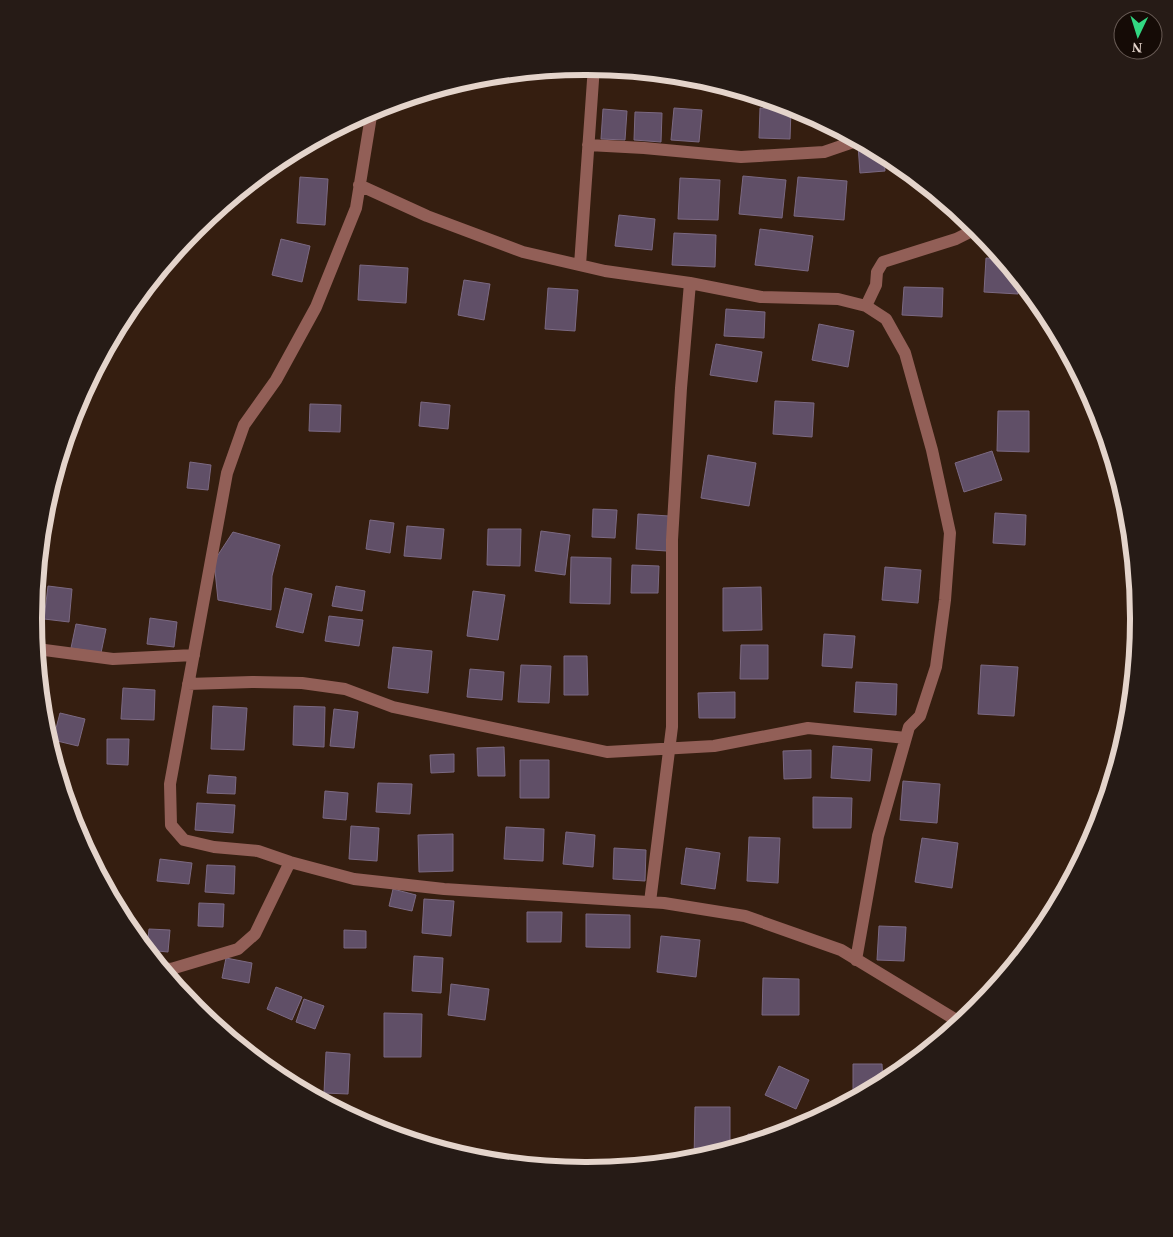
<svg xmlns="http://www.w3.org/2000/svg" width="1173" height="1237" viewBox="0 0 1173 1237" font-family="Georgia,serif">
<style>
.building{fill:#604f67;stroke:#7b6982}
.lines{fill:none;stroke-linecap:round;stroke-linejoin:round}
.minor{stroke:#925f57;stroke-width:12}
.rim{fill:none;stroke:#e4d4cb;stroke-width:6}
</style>
<rect width="100%" height="100%" fill="#351e10"/>
<path class="building" d="M619,69l24,2v3l-24,-3z
M674,108l28,2 -3,32 -28,-2z
M760,108l31,1 -1,30 -31,-1z
M603,109l24,2 -2,29 -24,-1z
M635,112l27,1 -1,29 -27,-2z
M866,144l18,10 1,17 -25,2 -2,-28z
M743,176l43,4 -4,38 -43,-4z
M300,177l28,2 -3,46 -28,-2z
M798,177l49,4 -3,39 -50,-4z
M680,178l40,2 -2,40 -40,-1z
M619,215l36,4 -3,31 -37,-4z
M760,229l53,7 -5,35 -53,-6z
M674,233l42,2 -1,32 -43,-2z
M281,239l29,7 -8,36 -30,-7z
M986,258l17,1 16,20 -1,15 -34,-2z
M360,265l48,3 -2,35 -48,-3z
M464,280l26,4 -6,36 -26,-5z
M904,287l39,1 -1,29 -40,-2z
M548,288l30,2 -3,41 -30,-2z
M726,309l39,3 -1,26 -40,-2z
M819,324l35,7 -6,36 -36,-7z
M716,344l46,8 -5,30 -47,-7z
M775,401l39,2 -2,34 -39,-3z
M421,402l29,3 -2,24 -29,-3z
M310,404l31,1 -1,27 -31,-1z
M998,411h31v41l-32,-1z
M992,451l10,29 -38,12 -9,-29z
M708,455l48,8 -7,43 -48,-8z
M190,462l21,3 -3,25 -21,-2z
M593,509l24,1 -2,28 -23,-1z
M995,513l31,2 -1,30 -32,-2z
M638,514l31,2 -2,35 -31,-2z
M370,520l24,3 -4,30 -24,-4z
M407,526l37,3 -3,30 -37,-3z
M488,529h33l-1,37 -33,-1z
M541,531l29,4 -5,40 -30,-4z
M233,532l47,13 -8,31 -1,34 -53,-10 -4,-39z
M571,557l40,1 -1,46 -40,-1z
M632,565l27,1 -1,27h-27z
M885,567l36,3 -3,33 -36,-3z
M48,586l24,3 -3,33 -25,-3z
M336,586l29,5 -3,20 -30,-5z
M761,587l1,43 -39,1v-43z
M285,588l27,6 -9,39 -27,-6z
M473,591l32,4 -7,45 -31,-4z
M329,616l34,4 -4,26 -34,-5z
M150,618l27,4 -3,25 -27,-3z
M76,624l30,5 -5,24 -30,-5z
M824,634l31,2 -3,32 -30,-2z
M741,645h27v34h-28z
M393,647l39,4 -4,42 -40,-5z
M564,656h23l1,39h-24z
M521,665l30,1 -2,37 -31,-1z
M981,665l37,2 -4,49 -36,-2z
M470,669l34,3 -2,28 -35,-3z
M856,682l41,2 -1,31 -42,-3z
M123,688l32,2 -1,30 -33,-1z
M735,692v26h-36l-1,-25z
M213,706l34,2 -3,42 -33,-1z
M294,706l31,1 -1,40 -31,-2z
M334,709l24,3 -4,36 -24,-2z
M60,713l25,6 -7,27 -25,-6z
M107,739h22l-1,26 -21,-1z
M833,746l39,3 -2,32 -39,-3z
M504,747l1,29h-27l-1,-28z
M811,750v28l-27,1 -1,-28z
M454,754v18l-23,1 -1,-18z
M520,760h29v38h-29z
M209,775l27,2 -1,17 -28,-1z
M903,781l37,3 -3,39 -37,-3z
M378,783l34,1 -2,30 -34,-2z
M325,791l23,2 -2,27 -23,-2z
M813,797l39,1 -1,30h-38z
M197,803l38,2 -2,28 -38,-3z
M351,826l28,2 -2,33 -28,-2z
M506,827l38,2 -1,32 -39,-2z
M566,832l29,3 -2,32 -30,-3z
M453,834v37l-34,1 -1,-37z
M749,837l31,1 -2,45 -31,-2z
M922,838l36,5 -6,45 -37,-6z
M614,848l32,2 -1,31 -32,-2z
M686,848l34,5 -5,36 -34,-5z
M160,859l32,4 -3,21 -32,-3z
M207,865l28,1 -1,28 -29,-2z
M393,889l23,6 -4,16 -23,-5z
M424,899l30,2 -3,35 -29,-3z
M199,903l25,1 -1,23 -25,-1z
M527,912h35l-1,30h-34z
M586,914l44,1v33l-44,-1z
M879,926l27,1 -2,34 -27,-1z
M149,929l21,1 -2,22 -21,-2z
M344,930l22,1v17h-22z
M661,936l39,4 -4,37 -39,-5z
M414,956l29,2 -2,35 -29,-2z
M226,958l26,5 -3,20 -27,-5z
M763,978l36,1v36h-37z
M451,984l38,5 -4,31 -37,-5z
M276,987l26,10 -10,23 -25,-11z
M304,999l20,7 -9,23 -19,-7z
M384,1013l38,1 -1,43h-37z
M326,1052l24,2 -2,40 -24,-1z
M853,1064h29l1,20 -15,8h-15z
M779,1066l30,14 -13,29 -31,-14z
M695,1107h35v43l-36,11z
M748,1134l28,2 -29,9z"/>
<g class="lines">
<path class="minor" d="M372,110l-16,98 -40,99 -40,73 -32,45 -17,48 -57,311 1,41 13,15 30,7 44,4 32,11 64,17 90,10 220,14 81,13 96,34 120,73
M588,145l56,3 97,9 83,-5 35,-12
M359,185l68,31 96,36 82,19 85,12 71,14 77,2 28,7 20,13 19,34 27,97 18,83 -5,67 -9,67 -16,49 -11,11 -31,109 -22,124
M580,265l14,-199
M866,306l10,-21 1,-13 6,-10 73,-23 22,-11
M37,649l76,10 81,-4
M188,684l64,-2 50,1 43,6 48,18 214,45 107,-6 94,-18 98,10
M650,902l22,-175v-187l9,-152 9,-105
M162,968l9,1 67,-20 17,-15 35,-72"/>
</g>
<path d="M0 0H1173V1237H0ZM585 75H587A543 543 0 0 1 1130 618V619A543 543 0 0 1 587 1162H585A543 543 0 0 1 42 619V618A543 543 0 0 1 585 75Z" fill="#261b16" fill-rule="evenodd"/>
<path class="rim" d="M585 75H587A543 543 0 0 1 1130 618V619A543 543 0 0 1 587 1162H585A543 543 0 0 1 42 619V618A543 543 0 0 1 585 75Z"/>
<g transform="translate(1138 35) rotate(184)"><circle r="24" fill="#150b06" stroke="#685b55"/>
<path d="M0-4L9 19L0 12L-9 19Z" fill="#32d882"/>
<text y="-8" font-size="14" font-weight="bold" text-anchor="middle" fill="#e4d4cb">N</text>
</g>
</svg>
